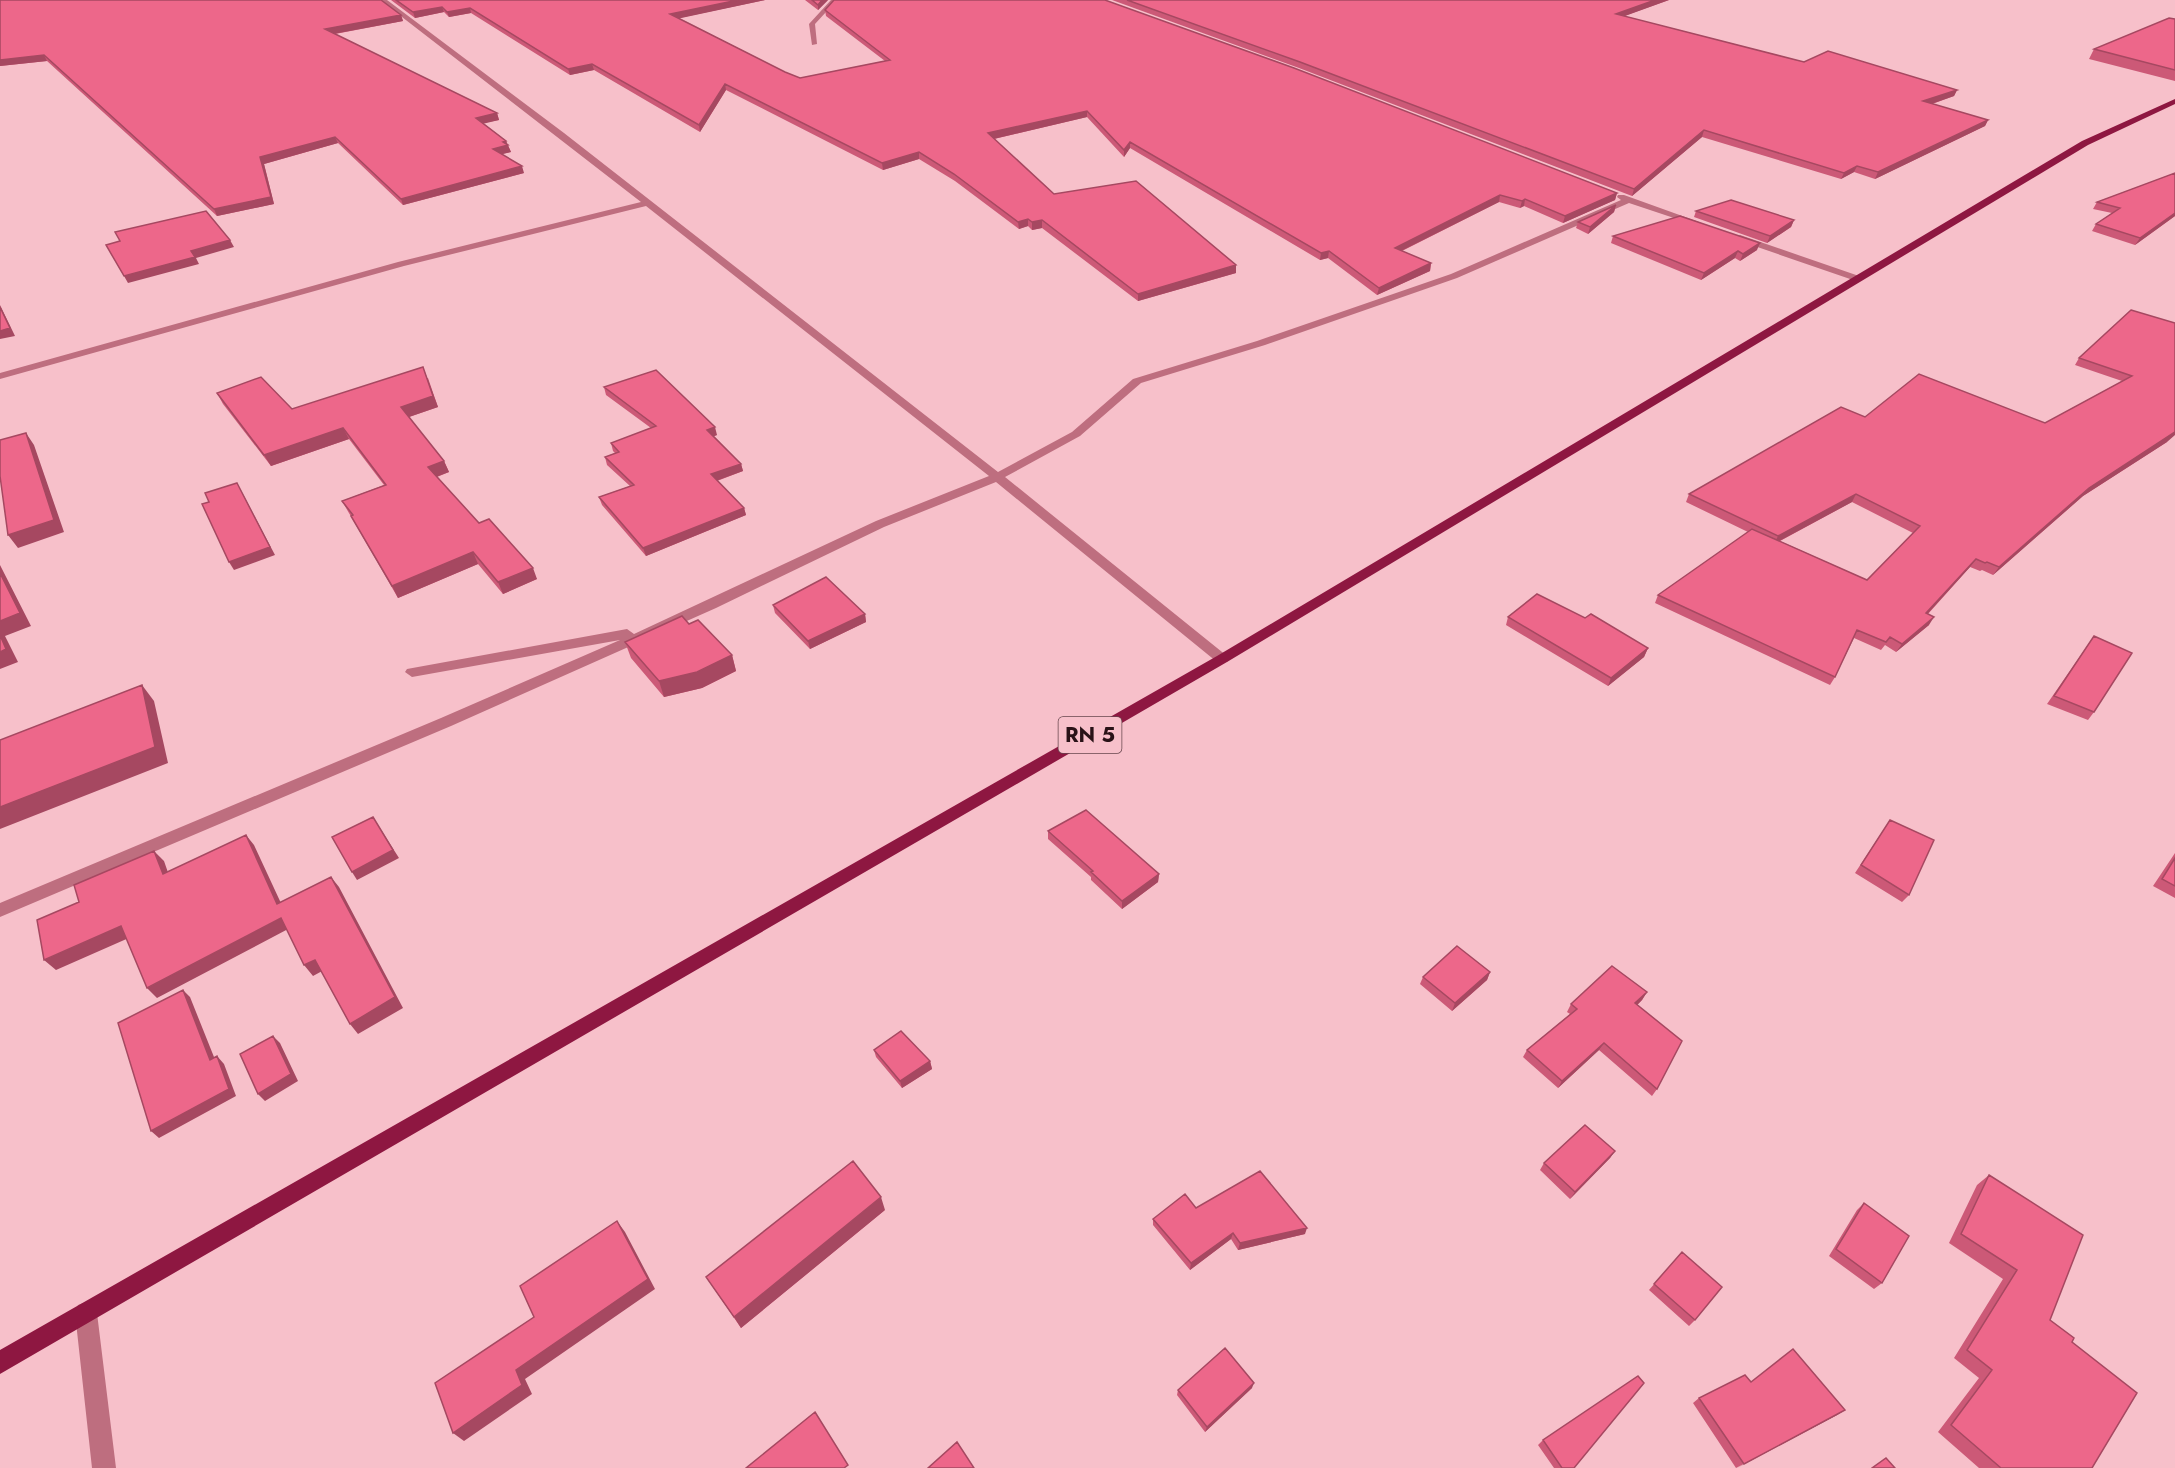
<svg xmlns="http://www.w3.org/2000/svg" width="2175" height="1468" viewBox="0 0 2175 1468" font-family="Jost,sans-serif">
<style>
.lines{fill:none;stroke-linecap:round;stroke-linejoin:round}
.street{fill:#be6e7f;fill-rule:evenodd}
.primary{fill:#8e1741;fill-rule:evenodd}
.wall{fill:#cc5977;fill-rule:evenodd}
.shaded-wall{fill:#a64861}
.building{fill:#ed678a;stroke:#a64861;stroke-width:1.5}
.labels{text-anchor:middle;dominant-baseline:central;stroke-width:4.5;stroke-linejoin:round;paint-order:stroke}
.shield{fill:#f7c0ca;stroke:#67464d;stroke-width:1.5}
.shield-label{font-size:21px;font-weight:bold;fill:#291217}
</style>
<rect width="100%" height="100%" fill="#f7c0ca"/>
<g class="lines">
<path class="street" d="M380,0h7l177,133 434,339 74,-40 61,-53 124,-38 194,-67 170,-74 -4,-3 1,-2h6l75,27 -7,2 -63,-21 -172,75 -192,67 -124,38 -61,53 -75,41 222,179 2,3 -2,3h-10l-221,-180 -112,45 -168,81 -265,118 -451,191v-14l441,-185 179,-78 -208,37 -7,-5 2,-3 220,-40 7,5 242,-113 113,-45 -343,-270 -242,60 -404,113v-6l398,-111 243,-60z
M831,0h6l-22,24 2,20 -5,1 -3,-21z
M1740,235l119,41 2,2 -8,2 -116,-40 -2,-2z
M86,1302l8,3 3,8 19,155h-24l-17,-155 3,-8z"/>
<path class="primary" d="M2175,99v5l-87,41 -861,517 -1227,712v-24l1217,-694 865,-515z"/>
</g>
<path class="wall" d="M0,0l401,15 2,6 -68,13 162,79 2,7 -16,3 23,18 5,11 -10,2 23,19 -121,32 -65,-62 -74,21 10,40 -57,12 -170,-155 -47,5z
M391,0h374l-86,18 106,54 15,6 85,-17 -59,-45 -1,-6 792,183 -2,7 -52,23 -39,-17 -4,2 -21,-6 -97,49 29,12 -1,8 -53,24 -49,-37 -8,2 -190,-112 -6,9 -37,-40 -93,22 60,55 182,79 -98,28 -96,-73 -10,2 -4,-4 -9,3 -64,-48 -36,-22 -36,11 -157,-80 -26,42 -106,-62 -24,5 -99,-62 -22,4 -5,-5 -29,6z
M805,0h23l-10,10z
M1112,0h557l-45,16 180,46 153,28 -3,6 -22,8 56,16 -3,6 -110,53 -21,-7 -13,7 -139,-42 -70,59 -333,-128z
M2175,19v62l-86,-22 5,-10z
M2175,173v43l-40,29 -43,-14 4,-7 16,-11 -19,-4 4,-7z
M1616,205l-2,7 -26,22 -12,-6 2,-6z
M1696,211l98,9 -3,7 -24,16 -73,-26z
M1613,236l144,14 -17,11 -5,-3 -34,22 -90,-37z
M2131,310l36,132 -84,54 -90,79 -11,-5 -2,1 -10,-4 -42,47 1,11 -33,27 -11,-7 -4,5 -27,-12 -19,39 -5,8 -175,-82 3,-8 90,-63 -62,-30 3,-8 176,-77 180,6 77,-42 -47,-16 4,-7zM1852,502l61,31 -46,47 -87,-39z
M428,378l10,29 -29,10 35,44 5,11 -12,5 42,46 58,56 -34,15 -25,-30 -80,34 -56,-97 42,-16 -35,-46 -78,27 -48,-62 -6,-11 75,16z
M604,387l113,48 -3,1 27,28 2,7 -26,10 27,27 2,7 -100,41 -44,-51 -3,-8 31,-11 -23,-21 -2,-8 10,-4 -2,-2 -2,-8 40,-15 -45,-33z
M773,605l92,9 1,8 -56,27 -35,-36z
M1508,617l77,1 63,30 -4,9 -36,29 -102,-61z
M689,624l43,31 4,16 -34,17 -38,9 -33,-39 -6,-16z
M2094,636v76l-6,8 -41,-16z
M1890,820l19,75 -7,7 -47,-29z
M1048,831l111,43 -1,8 -36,27 -31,-29v-3l-43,-38z
M2175,853v45l-22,-12z
M1490,972l-3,8 -35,31 -32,-27 3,-7z
M1647,992l-5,8 -5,5 20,84 -5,7 -53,-46 -41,38 -35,-31 4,-7 43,-36 -3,-2 4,-8z
M874,1050l56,11 2,8 -30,19 -26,-31z
M1615,1151l-5,7 -40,41 -30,-29 4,-7z
M1989,1175l61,145 22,22 20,126h-113l-41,-36 41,-54 -25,-20 49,-79 -54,-36 28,-58z
M1864,1203l18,80 -8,6 -45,-33 28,-46z
M1196,1208l109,26 -67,16 -7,-11 -41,31 -37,-45v-6z
M885,1210l-144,118 -35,-51z
M1682,1252l13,68 -6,6 -40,-36z
M1751,1382l94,28 -8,5 -101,53 -43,-65 6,-5z
M1252,1388l-47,44 -28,-37 1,-5z
M1543,1440l31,28h-20l-16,-23z"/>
<path class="shaded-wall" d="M738,0h27l-93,20 -2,-6z
M822,0h6l-10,10v-5z
M1655,0h14l-55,20 2,-6z
M442,7l2,5 -29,6 -2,-6z
M470,8l1,5 -22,4 -2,-5z
M401,15l2,6 -75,14 -3,-6z
M44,55l3,6 -47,5v-6z
M592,64l2,6 -24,5 -2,-6z
M725,84l1,6 -26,42 -1,-7z
M1957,90l-3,6 -34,12 3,-7z
M1087,111v6l-98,23 -1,-7z
M497,113l2,7 -21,5 -2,-7z
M1988,120l-3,6 -110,53 3,-7z
M1704,130l-2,7 -70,59 2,-7z
M335,137l3,6 -74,21 10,40 -57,12 -3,-7 46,-52z
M506,141l5,11 -16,4 -2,-7 10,-7z
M1130,142v6l-6,9v-7z
M919,152v7l-36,11 -1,-7z
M522,166l2,7 -121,32 -2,-6z
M1857,166l-3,6 -13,7 3,-6z
M1617,193l-2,7 -52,23 2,-7z
M1500,195l-1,7 -106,53 2,-7z
M1525,199l-1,7 -4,2 2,-7z
M1616,205l-2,7 -26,22 2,-7z
M2175,213v3l-40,29 5,-7z
M1028,219v7l-9,3 -1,-7z
M1042,220v8l-10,2v-8z
M1794,220l-3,7 -24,16 3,-7z
M230,240l4,7 -38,11 3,6 -71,19 -4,-7 67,-25z
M1760,243l-3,7 -17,11 3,-7z
M1329,251l-1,7 -8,2 1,-7z
M1738,251l-3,7 -34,22 3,-7z
M1431,263l-1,8 -53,24 2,-7z
M1236,265v8l-98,28v-7z
M0,305l15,31 -15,3z
M423,367l15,40 -32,11 -5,-11z
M715,427l2,8 -8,3 -2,-8z
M343,428l6,11 -78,27 -7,-11z
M2175,432v3l-8,7 -84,54 -90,79 6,-8 90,-79z
M26,433l8,12 30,87 -46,16 -10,-13z
M444,461l5,11 -16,6 -5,-11z
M741,464l2,7 -30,11 -2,-8z
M237,483l38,72 -41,15 -5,-8z
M1856,494l-4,8 -78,42 4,-8z
M744,508l2,7 -100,41 -3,-8z
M473,552l5,12 -80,34 -6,-12z
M1976,559l-6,8 -49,54 5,-8z
M0,565l31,61 -26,10 13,26 -18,7z
M533,568l4,11 -34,15 -5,-12z
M865,614l1,8 -56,27 -2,-8z
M1934,617l-5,8 -33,27 6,-8z
M1648,648l-4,9 -36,29 3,-8z
M732,655l4,16 -34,17 -38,9 -5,-16z
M142,685l12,16 14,62 -168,66v-22z
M373,817l26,41 -42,22 -5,-8z
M246,835l8,10 32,69 -9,-10z
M154,851l10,10 8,23 -9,-10z
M1159,874l-1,8 -36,27v-8z
M331,877l8,10 64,121 -45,26 -8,-10z
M281,918l9,10 -133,70 -10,-10z
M121,926l10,11 -75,33 -12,-10z
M315,960l9,10 -11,6 -9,-11z
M1490,972l-3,8 -35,31 3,-8z
M183,990l7,7 28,70 -8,-7z
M1647,992l-5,8 -11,11 4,-8z
M273,1036l7,7 18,38 -33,20 -7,-7z
M1604,1043l-5,7 -41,38 4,-7z
M217,1056l7,8 12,32 -77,42 -8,-7z
M930,1061l2,8 -30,19 -2,-7z
M1615,1151l-5,7 -40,41 5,-7z
M881,1197l4,13 -144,118 -7,-11z
M617,1221l8,11 30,57 -130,90 7,15 -68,47 -11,-8 63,-63z
M1307,1228l-2,6 -67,16 2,-7z
M1233,1233l-2,6 -41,31 1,-7z
M1254,1383l-2,5 -47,44 2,-5z
M1845,1410l-8,5 -100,53 7,-4z"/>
<path class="building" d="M0,0h381l20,15 -76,14 172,84 -21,5 30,23 -3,1 5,3 -15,4 29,17 -121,33 -66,-62 -75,20 11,40 -57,12 -170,-154 -44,5z
M396,0h342l-68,14 115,58 15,6 90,-18 -65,-50 9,-10h271l189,68 323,125 -52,23 -40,-17 -3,2 -22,-6 -105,53 36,15 -52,25 -50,-37 -8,2 -191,-111 -6,8 -37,-39 -99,22 66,61 82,-13 100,84 -98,29 -96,-74 -10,2 -4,-3 -10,3 -64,-48 -35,-22 -37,11 -157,-79 -26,41 -107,-61 -24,5 -98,-61 -23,4 -5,-5 -29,5z
M812,0h10l-4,5z
M1127,0h528l-39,14 188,48 24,-11 129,39 -34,11 65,19 -110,52 -21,-6 -13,7 -140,-43 -70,59 -334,-127z
M2169,18l6,1v51l-81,-21z
M2175,173v40l-35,25 -44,-14 24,-16 -23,-6z
M1731,200l63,20 -24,16 -74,-25z
M1616,205l-26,22 -12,-5z
M206,211l24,29 -39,11 4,6 -71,19 -18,-31 14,-4 -5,-9z
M1680,216l80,27 -17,11 -5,-3 -34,22 -91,-37z
M0,307l10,21 -10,3z
M2131,310l44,13v109l-86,56 -90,79 -12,-5 -2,1 -9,-4 -50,54 8,4 -32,27 -12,-7 -4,5 -29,-12 -22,47 -177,-82 94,-66 115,51 53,-54 -64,-32 -78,42 -89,-42 152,-87 24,10 54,-43 126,49 87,-47 -53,-18z
M423,367l10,29 -32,11 43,54 -16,6 51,56 10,-4 44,49 -35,14 -25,-30 -81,34 -41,-70 2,-1 -11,-14 44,-16 -43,-57 -79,27 -47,-62 44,-16 31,32z
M656,370l59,57 -8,3 34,34 -30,10 33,34 -101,40 -44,-51 35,-12 -29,-28 14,-5 -8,-9 45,-17 -52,-39z
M26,433l28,87 -46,15 -8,-59v-36z
M237,483l33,64 -41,15 -27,-58 7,-2 -4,-9z
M0,573l20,40 -20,8z
M826,577l39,37 -57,27 -35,-36z
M1537,594l48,24 6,-4 57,34 -37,30 -103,-61z
M682,616l7,8 9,-4 34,35 -35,17 -38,9 -34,-39z
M0,635l6,14 -6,3z
M2094,636l38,17 -38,59 -40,-16z
M142,685l13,62 -155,60v-67z
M1086,810l73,64 -37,27 -31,-29 2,-1 -45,-40z
M373,817l20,33 -41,22 -20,-35z
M1890,820l44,20 -25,55 -48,-30z
M246,835l31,69 54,-27 64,120 -45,27 -35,-64 -11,5 -23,-47 -134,70 -26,-62 -77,34 -7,-40 42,-18 -5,-17 80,-34 9,23z
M2175,858v28l-13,-7z
M1457,946l33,26 -35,31 -32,-26z
M1612,966l35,26 -12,11 47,38 -25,48 -53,-46 -42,38 -35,-31 50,-41 -6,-5z
M183,990l27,70 7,-4 12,33 -78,42 -33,-108z
M901,1031l29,30 -30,20 -26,-31z
M273,1036l18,38 -33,20 -18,-40z
M1585,1125l30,26 -40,41 -31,-29z
M853,1161l28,36 -147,120 -28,-40z
M1260,1171l47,57 -67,15 -7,-10 -42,30 -38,-44 32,-25 11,14z
M1989,1175l94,60 -33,85 24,18 -2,4 65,51 -45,75h-91l-50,-43 41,-55 -25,-20 50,-80 -56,-36z
M1864,1203l45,33 -27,47 -46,-34z
M617,1221l31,58 -132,91 6,15 -69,48 -18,-50 99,-66 -14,-31z
M1682,1252l40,35 -27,33 -41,-36z
M1225,1348l29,35 -47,44 -29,-37z
M1793,1349l52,61 -101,54 -45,-66 46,-23 6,7z
M1638,1376l6,7 -70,85h-12l-19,-28z
M815,1412l33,53 -4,3h-98z
M957,1442l17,26h-46z
M1886,1458l9,10h-23z"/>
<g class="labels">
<rect class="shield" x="1058.5" y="717" width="63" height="36" rx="4.5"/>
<g class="shield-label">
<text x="1090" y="735">RN 5</text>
</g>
</g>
</svg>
